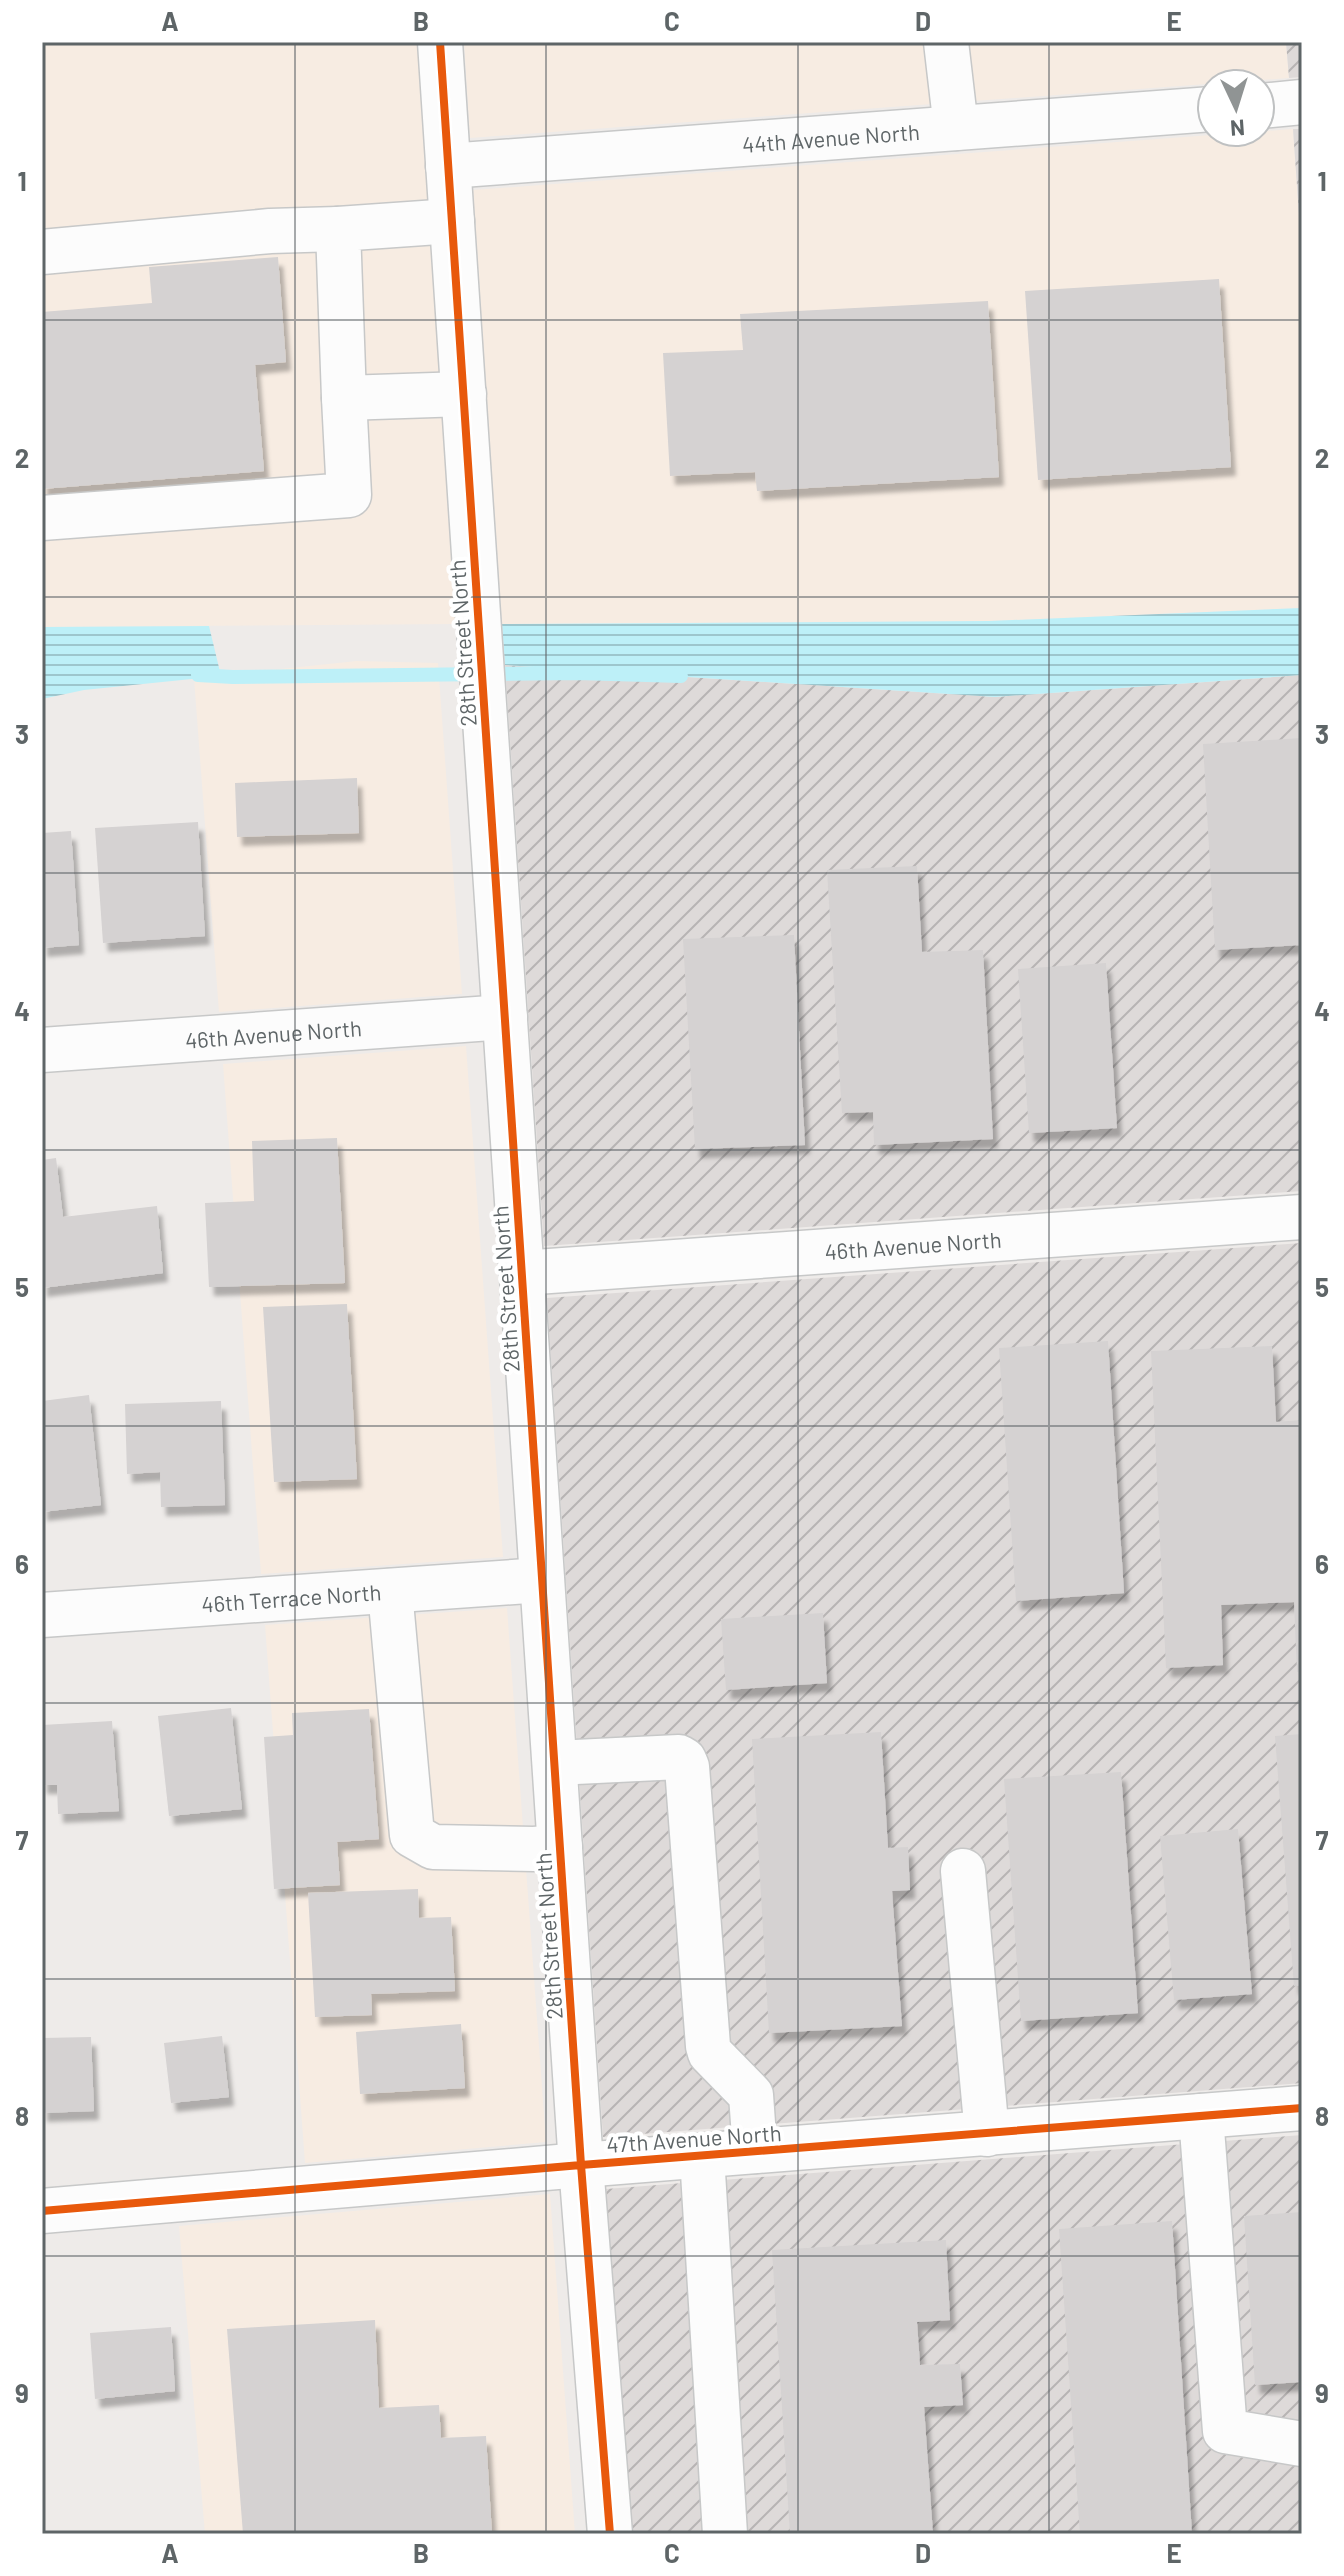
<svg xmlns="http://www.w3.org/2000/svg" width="1344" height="2576" viewBox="0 0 1344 2576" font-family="Barlow,sans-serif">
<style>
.commercial{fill:#f7ece2}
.industrial{fill:url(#industrial-furrows)}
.water{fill:url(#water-rules)}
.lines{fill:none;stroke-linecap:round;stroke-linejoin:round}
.stream{stroke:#bdf0f8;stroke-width:14}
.building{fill:#d5d2d2;filter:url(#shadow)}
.minor-casing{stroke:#c7c8c8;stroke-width:47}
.minor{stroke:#fcfcfc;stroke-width:44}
.cycleway-casing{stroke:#fff;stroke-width:13}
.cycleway{stroke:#e8590c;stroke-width:8}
.grid{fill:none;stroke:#5e6567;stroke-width:2;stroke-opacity:0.55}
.labels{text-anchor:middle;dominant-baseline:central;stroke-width:8;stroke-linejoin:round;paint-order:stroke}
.street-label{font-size:22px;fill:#5e6567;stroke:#fff}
.neatline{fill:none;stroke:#5e6567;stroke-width:3}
.grid-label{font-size:26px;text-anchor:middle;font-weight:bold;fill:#5e6567}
</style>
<defs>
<pattern id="industrial-furrows" width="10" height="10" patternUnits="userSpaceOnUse" patternTransform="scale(2)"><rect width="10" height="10" fill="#dedad9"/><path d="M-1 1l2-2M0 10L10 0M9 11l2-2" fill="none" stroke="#b7b4b4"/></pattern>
<pattern id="water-rules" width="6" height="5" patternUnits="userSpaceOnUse" patternTransform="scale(2)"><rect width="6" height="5" fill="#bdf0f8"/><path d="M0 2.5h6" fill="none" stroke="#9dc6cd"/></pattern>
<filter id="shadow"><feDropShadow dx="5" dy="9" stdDeviation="2" flood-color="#0004"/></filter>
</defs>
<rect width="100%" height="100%" fill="#eeebe9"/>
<path class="commercial" d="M70,42h347l39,582 -414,3v-582z
M464,42h822l3,36 -819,60z
M1293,129l9,131v348l-313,13 -487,3 -29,-434z
M357,661l81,2 24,331 -243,18 -25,-334z
M466,1046l37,511 -242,17 -38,-510z
M507,1608l39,534 -241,21 -40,-538z
M550,2194l25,340h-370l-26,-308z"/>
<path class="industrial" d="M1286,42h16v35l-13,1z
M1293,129h9v131l-1,-18z
M505,665l490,32 307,-22v516l-758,55z
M1302,1243v840l-699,54 -56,-839z
M1302,2135v399h-671l-25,-345z"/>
<path class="water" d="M1302,608v67l-307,22 -490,-32 -3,-41 487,-3z
M209,626l12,50 -137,14 -42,9v-72z"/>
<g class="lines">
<path class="stream" d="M198,675l35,2 344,-4 104,3"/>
</g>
<path class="building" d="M278,257l8,105 -31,3 9,106 -222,18v-177l110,-9 -3,-36z
M1219,279l12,188 -193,13 -13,-189z
M988,301l11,176 -242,14 -2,-19 -85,4 -7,-123 80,-3 -3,-36z
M1302,738v207l-87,5 -12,-206z
M357,778l2,55 -122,4 -2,-54z
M198,822l7,114 -102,7 -8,-115z
M71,831l8,114 -37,3v-115z
M917,866l5,86 61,-2 10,189 -119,6 -1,-33 -31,1 -15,-243z
M794,935l11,210 -110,4 -12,-210z
M1106,963l11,165 -88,5 -11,-164z
M337,1138l8,145 -136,4 -4,-84 49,-2 -2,-60z
M56,1158l7,59 94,-11 6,67 -121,15v-128z
M347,1304l10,175 -83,3 -11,-175z
M1108,1341l16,252 -108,8 -17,-253z
M1272,1346l4,76 26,-2v252h-5l-3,-70 -73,3 2,60 -57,3 -15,-317z
M89,1395l12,110 -59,7v-111z
M221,1401l4,104 -64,2 -1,-35 -33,2 -2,-70z
M823,1613l4,70 -101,7 -5,-71z
M231,1708l11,101 -73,7 -11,-100z
M369,1709l10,130 -42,3 3,43 -66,4 -10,-152 29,-2 -1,-22z
M112,1721l7,90 -61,3 -1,-29h-15v-60z
M881,1732l7,116 20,-1 2,43 -18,1 10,135 -133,7 -17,-294z
M1302,1734v251l-8,1 -19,-250z
M1121,1772l17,241 -117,8 -17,-242z
M1238,1829l14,165 -78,6 -14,-164z
M418,1889l1,29 32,-1 4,74 -84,3 1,21 -57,2 -7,-124z
M461,2024l4,64 -105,6 -4,-62z
M222,2036l7,61 -58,6 -7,-60z
M91,2037l3,74 -52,2v-75z
M1302,2212v170l-47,3 -11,-169z
M1172,2221l20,313h-112l-21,-305z
M946,2240l4,80 -33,2 3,43 40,-1 3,41 -39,2 9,127h-143l-18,-284z
M375,2320l4,88 60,-3 2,33 45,-2 6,98h-249l-16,-205z
M171,2327l4,64 -80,8 -5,-66z"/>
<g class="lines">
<defs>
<g id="minor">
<path d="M440,42l141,2123 29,369"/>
<path d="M946,42l10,86"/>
<path d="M1260,106l42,-4"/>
<path id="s1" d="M448,166l764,-57"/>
<path d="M452,221l-114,8 6,169 120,-4"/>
<path d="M42,252l228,-21 68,-2"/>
<path d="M42,518l307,-23 -5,-97"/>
<path id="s2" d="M42,1050l463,-33"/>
<path id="s3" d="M522,1273l780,-56"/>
<path d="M390,1591l22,244 21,12 101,2 26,-2"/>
<path id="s4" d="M42,1615l500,-35"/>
<path d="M555,1763l124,-6 5,3 3,7 21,279 2,7 41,42 4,56"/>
<path d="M963,1871l24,263"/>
<path d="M1201,2116l24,315 77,13"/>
<path d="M702,2156l23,378"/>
<path d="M42,2211l539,-46 721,-57"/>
</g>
</defs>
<use href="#minor" class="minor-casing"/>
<use href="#minor" class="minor"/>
<defs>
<path id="cycleway" d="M440,42l141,2123 29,369
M42,2211l539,-46 721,-57"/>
</defs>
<use href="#cycleway" class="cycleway-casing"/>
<use href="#cycleway" class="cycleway"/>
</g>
<path class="grid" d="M295,42v2492M546,42v2492M798,42v2492M1049,42v2492M42,320h1260M42,597h1260M42,873h1260M42,1150h1260M42,1426h1260M42,1703h1260M42,1979h1260M42,2256h1260"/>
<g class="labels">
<g class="street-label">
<text stroke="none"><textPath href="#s1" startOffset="384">44th Avenue North</textPath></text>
<text transform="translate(462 643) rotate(-94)">28th Street North</text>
<text stroke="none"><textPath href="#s2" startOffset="232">46th Avenue North</textPath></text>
<text stroke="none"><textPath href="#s3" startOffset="392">46th Avenue North</textPath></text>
<text transform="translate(505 1289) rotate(-94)">28th Street North</text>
<text stroke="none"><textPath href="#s4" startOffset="250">46th Terrace North</textPath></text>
<text transform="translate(548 1936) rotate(-94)">28th Street North</text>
<text transform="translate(694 2138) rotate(-4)">47th Avenue North</text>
</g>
</g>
<rect width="1344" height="2576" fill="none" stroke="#ffffff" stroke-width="88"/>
<g transform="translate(1236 108) rotate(176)"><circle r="38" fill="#ffffff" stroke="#bfc1c2" stroke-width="2"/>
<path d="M0-6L14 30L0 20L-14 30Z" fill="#909494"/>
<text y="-12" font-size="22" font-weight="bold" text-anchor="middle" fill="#5e6567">N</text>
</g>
<rect x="44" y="44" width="1256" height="2488" class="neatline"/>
<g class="grid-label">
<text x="170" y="31">A</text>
<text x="421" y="31">B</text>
<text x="672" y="31">C</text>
<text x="923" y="31">D</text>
<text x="1174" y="31">E</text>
<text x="22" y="191">1</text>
<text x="1322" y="191">1</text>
<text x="22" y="468">2</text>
<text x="1322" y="468">2</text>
<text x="22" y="744">3</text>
<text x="1322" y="744">3</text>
<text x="22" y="1021">4</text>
<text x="1322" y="1021">4</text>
<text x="22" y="1297">5</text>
<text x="1322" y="1297">5</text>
<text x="22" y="1574">6</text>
<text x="1322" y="1574">6</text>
<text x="22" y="1850">7</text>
<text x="1322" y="1850">7</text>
<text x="22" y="2126">8</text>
<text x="1322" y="2126">8</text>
<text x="22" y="2403">9</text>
<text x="1322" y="2403">9</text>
<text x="170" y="2563">A</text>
<text x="421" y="2563">B</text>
<text x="672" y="2563">C</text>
<text x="923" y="2563">D</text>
<text x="1174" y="2563">E</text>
</g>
</svg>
